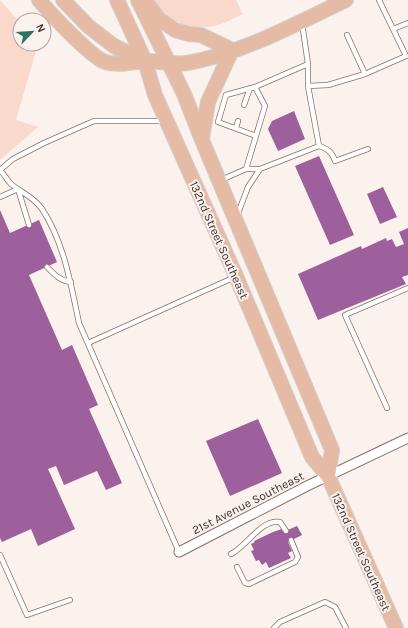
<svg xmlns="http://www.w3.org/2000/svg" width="408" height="628" viewBox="0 0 408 628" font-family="Karla,sans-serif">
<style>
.green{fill:#f8d9cc}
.building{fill:#9d609c}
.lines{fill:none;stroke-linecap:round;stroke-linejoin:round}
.lane-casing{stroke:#877168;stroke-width:6}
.street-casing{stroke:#877168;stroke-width:11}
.primary-casing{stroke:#d0cecc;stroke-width:16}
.lane{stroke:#fff;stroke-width:4.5}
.street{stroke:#fff;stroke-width:9}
.primary{stroke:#e6bba6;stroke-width:14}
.labels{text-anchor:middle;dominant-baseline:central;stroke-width:4;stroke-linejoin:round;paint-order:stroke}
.street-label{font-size:12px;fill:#3a312c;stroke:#fbf1ed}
</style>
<rect width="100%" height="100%" fill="#fbf1ed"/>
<path class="green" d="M0,0l20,23v21h18l-22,76 22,7 -38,33z
M154,0h82l7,14c-9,4 -19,10 -29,12 -23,5 -49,-6 -60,-26z"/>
<path class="building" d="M294,111l11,28 -27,12 -10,-22 4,-8z
M319,156l35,79 -24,10 -35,-79z
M383,187l14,30 -17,7 -13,-30z
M0,210l10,23 29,-13 18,42 -28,13 33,75 10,-5 26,60 -9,4 33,74 -16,7 -9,-19 -33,14 -8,-19 -8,3 27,60 -37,17 -7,-17 -29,13 -2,-4z
M408,228v47l-6,2 4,7 -88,36 -20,-46 63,-28 1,3 24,-11 1,3 5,-2 4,8 8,-3 -5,-12z
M258,419l24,54 -52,23 -24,-55z
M297,526l5,9 -14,7 4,9 -4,2 3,5 -22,10 -3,-6 -4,3 -3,-5 -3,1 -5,-10 3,-1 -3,-6 4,-2 -1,-1 19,-9 9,-3 1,3z"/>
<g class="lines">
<defs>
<path id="lane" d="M379,0l14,29 15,-6
M347,35l18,39 41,-18 -13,-27
M308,86l20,-1 37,-11
M255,87l-29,8 -8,27 38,14
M244,105l6,-17
M164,121h-70l-50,22 -31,16 -13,11c4,4 7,10 11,14 11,9 23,13 31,25 22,33 29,76 37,114l100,229
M236,128l2,-7
M319,146c9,3 13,6 16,15l33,-12
M246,169l19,-63 -10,-19 53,-23 -6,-41
M260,169l59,-23 -11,-60v-22
M221,180l25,-11h14l-12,18 -11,29
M0,197l18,-8 11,36
M47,267c7,7 13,14 24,15
M88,343l147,-66
M387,408l-42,-93 63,-27
M231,554c16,-8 30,-35 49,-32l6,9
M0,555l27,60 43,-15
M237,567l8,16 4,1 46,-22 3,-5 -7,-17
M274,628l6,-6 45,-20 10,5 11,21"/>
<path id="street" d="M179,552l128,-66 101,-48"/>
<path id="primary" d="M39,0c11,13 52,57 66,62 14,4 27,0 40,-1 14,0 29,4 42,2 57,-10 108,-39 159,-63
M63,0l25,26 26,20 31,15
M117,0l28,61 10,34 81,181 76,181 16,19 68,152
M138,0l46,94 18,46 130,310 -4,26
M145,1l14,18 16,11 14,4 12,1 31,15
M202,138l6,-36 24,-52"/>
</defs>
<use href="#lane" class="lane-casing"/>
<use href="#street" class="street-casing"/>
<use href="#primary" class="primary-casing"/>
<use href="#lane" class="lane"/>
<use href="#street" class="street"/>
<use href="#primary" class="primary"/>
</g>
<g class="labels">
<g class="street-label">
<text transform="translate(219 240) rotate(66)">132nd Street Southeast</text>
<text transform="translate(248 503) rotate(-27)">21st Avenue Southeast</text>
<text transform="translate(361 552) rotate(66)">132nd Street Southeast</text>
</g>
</g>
<g transform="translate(32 32) rotate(65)"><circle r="19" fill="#fbf1ed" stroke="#aea4a0"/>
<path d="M0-3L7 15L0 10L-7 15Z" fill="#307365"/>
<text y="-6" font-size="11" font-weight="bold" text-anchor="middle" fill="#3a312c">N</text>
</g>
</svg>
